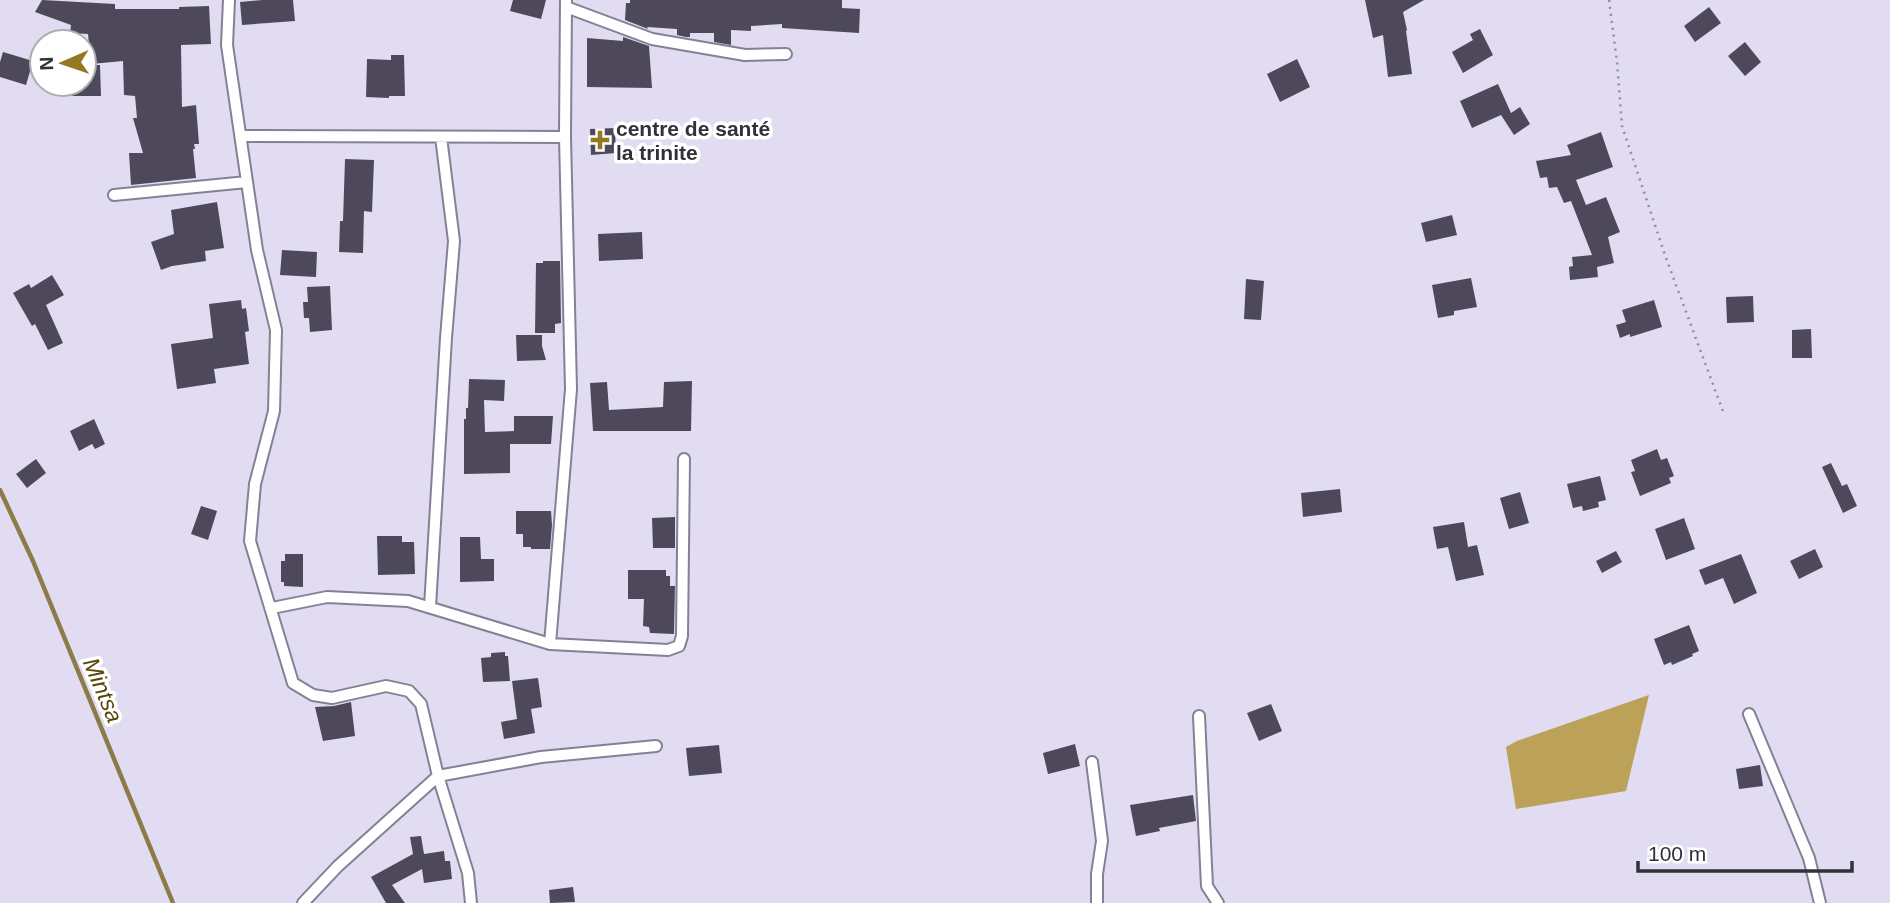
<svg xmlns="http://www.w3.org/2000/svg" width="1890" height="903" viewBox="0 0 1890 903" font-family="Helvetica,sans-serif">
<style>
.forest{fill:#bba258}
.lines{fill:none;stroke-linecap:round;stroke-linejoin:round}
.stream{stroke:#8c7a49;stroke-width:4.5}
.building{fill:#4d495a}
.street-casing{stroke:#858093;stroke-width:14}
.path{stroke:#918d9c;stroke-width:2.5;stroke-dasharray:2 5;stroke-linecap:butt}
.street{stroke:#fff;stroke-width:10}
.poi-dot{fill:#947920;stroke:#fff;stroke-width:2.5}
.labels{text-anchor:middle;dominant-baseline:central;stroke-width:7;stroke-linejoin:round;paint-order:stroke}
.poi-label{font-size:21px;font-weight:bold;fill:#323038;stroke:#fff;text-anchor:start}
.water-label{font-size:23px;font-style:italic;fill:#58460b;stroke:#fff}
</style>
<rect width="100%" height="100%" fill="#e1dcf1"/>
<path class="forest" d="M1649,695l-23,96 -110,18 -10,-62 11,-6z"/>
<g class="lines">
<path class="stream" d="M0,490l33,71 140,342"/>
</g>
<path class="building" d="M42,0l73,4v5h64v-2l30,-1 2,38 -30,1 1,62 14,-2 3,39h-5l1,5h-2l3,29 -65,7 -2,-32h14l-10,-35h4l-2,-22 -11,-1 -1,-34 -32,3 -3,-30 -18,-1 1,-8 -36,-13z
M262,0h31l2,21 -53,4 -2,-23z
M513,0h33l-5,19 -31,-8z
M630,0h212v8l18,1 -1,24 -77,-5v-4l-31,2v5l-20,-1v15l-17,-3v-9h-24v4h-4l-9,-2v-6l-30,-2 1,2 -23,-9 1,-17h4z
M1365,0h59l-21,12 4,18 -1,1 6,43 -24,3 -5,-42 -10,3z
M1709,7l12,16 -26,19 -11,-16z
M1480,29l13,26 -30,18 -11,-21 21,-12 -3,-6z
M623,37l26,9 3,42 -65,-1v-49l36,3z
M1745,42l16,20 -16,14 -17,-20z
M3,52l30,9 -7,24 -26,-8v-15z
M391,55h13l1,41h-16v2l-23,-1 1,-38 24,1z
M1297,59l13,28 -30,15 -13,-28z
M84,65h16l1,31h-32v-12h15z
M1498,84l13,29 9,-6 10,17 -16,11 -13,-20 -29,13 -12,-27z
M615,128l1,25 -25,2 -1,-26z
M1601,132l12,35 -37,13 10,25 20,-8 14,35 -12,5 6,26 -17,4 1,10 -28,3 -1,-13 4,-1 -1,-9 20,-2 -21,-54 -7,2 -7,-16 -8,1 -2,-11 -7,1 -4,-17 35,-6 -4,-10z
M345,159l29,1 -2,52 -8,-1 -1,42 -24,-1 1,-31h3z
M217,202l7,46 -19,3 1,10 -34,5 -11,4 -10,-28 23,-8 -3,-24z
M1452,215l5,20 -31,7 -5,-19z
M642,232l1,27 -44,2 -1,-27z
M282,250l35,2 -1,25 -36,-2z
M543,261h17l1,62 -6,1v9h-20l1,-70h7z
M52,275l12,20 -18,10 17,38 -15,7 -13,-26 -3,2 -19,-33 16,-9 2,4z
M1471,278l6,29 -23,4v4l-16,3 -6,-33z
M1246,279l18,2 -3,39 -17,-1z
M330,286l2,44 -22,2 -1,-14h-5l-1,-16h5l-1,-15z
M1753,296l1,26 -27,1 -1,-26z
M241,300l1,9 4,-1 3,23 -4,1 4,32 -35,5 2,14 -39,6 -6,-45 42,-6 -4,-34z
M1654,300l8,27 -32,10v-3l-10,4 -4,-13 10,-3 -4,-12z
M1811,329l1,29h-20v-28z
M516,335h26v11l4,14 -29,1z
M469,379l36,1 -1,21 -20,-1 1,32 29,-1v-15h39l-2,28h-41v29l-46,1v-55h2v-11h2z
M692,381l-1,50h-98l-3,-48 17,-1 2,28 54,-3 1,-25z
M94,419l11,25 -10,5 -3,-5 -13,7 -9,-20z
M1657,449l4,11 6,-2 7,18 -5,2 2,5 -31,13 -9,-24 4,-1 -4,-11z
M36,459l10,14 -19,15 -11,-14z
M1831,463l11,23 5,-2 10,22 -14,7 -21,-46z
M1600,476l6,24 -8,2 1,5 -16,4 -1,-5 -9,2 -6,-24z
M1340,489l2,23 -39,5 -2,-24z
M1520,492l9,31 -20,6 -9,-31z
M201,506l16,5 -9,29 -17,-6z
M516,511h35l1,14 -2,24h-19v-2h-8v-13h-7z
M675,517v31h-22l-1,-30z
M1684,518l11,31 -29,11 -11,-31z
M1464,522l4,25 9,-2 7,30 -28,6 -8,-34 -11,2 -4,-22z
M377,536h25v6h12l1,32 -37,1z
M460,537h20l1,22h13v22l-34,1z
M1815,549l8,18 -24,12 -9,-18z
M1616,551l6,11 -20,11 -6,-12z
M285,554h18v33l-19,-1v-4h-3v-21h4z
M1741,554l16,39 -23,11 -11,-26 -18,7 -6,-15z
M628,570h38v6h4v10h5l-1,48 -24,-1 -1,-6 -6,-1 1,-27h-16z
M1689,625l10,26 -7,3 1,2 -21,9 -1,-3 -7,3 -10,-26z
M505,652v4h3l2,25 -27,1 -2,-24 10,-1v-4z
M538,678l4,29 -11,2 4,24 -31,6 -3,-17 16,-3 -5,-38z
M351,702l4,34 -32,5 -8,-34 19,-1z
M1271,704l11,27 -23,10 -12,-28z
M1075,744l5,22 -32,8 -5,-21z
M719,745l3,28 -33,3 -3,-28z
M1760,765l3,21 -24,3 -3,-20z
M1193,795l3,26 -37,7 1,3 -24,5 -6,-31z
M421,836l3,18 20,-3 1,10h5l2,18 -28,4 -2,-14 -30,16 13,18h-19l-15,-26 42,-23 -3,-17z
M573,887l2,15 -25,1 -1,-13z"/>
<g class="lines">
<defs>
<path id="street" d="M229,0l-2,45 30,205 19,80 -2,81 -19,73 -5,57 43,142 20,12 19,3 54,-12 23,5 12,13 17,72 30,97 3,30
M566,7l86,32 93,16 41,-1
M241,136l324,1
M114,195l133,-13
M430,607l16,-269 8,-97 -13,-104
M272,608l55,-11 81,4 142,43 118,6 11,-4 3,-10 2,-177
M550,644l21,-255 -6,-252 1,-137
M1749,714l60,144 11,45
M1199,716l8,170 11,17
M1092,762l10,79 -5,33v29
M303,903l35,-37 100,-90 103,-19 115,-11"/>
</defs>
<use href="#street" class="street-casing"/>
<path class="path" d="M1609,0l8,62 5,64 44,132 58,156"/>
<use href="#street" class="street"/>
</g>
<path class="poi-dot" d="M596.5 129.5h7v7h7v7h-7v7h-7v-7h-7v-7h7z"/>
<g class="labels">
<g class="poi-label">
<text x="616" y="128">centre de santé<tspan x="616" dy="24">la trinite</tspan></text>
</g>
<g class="water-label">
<text transform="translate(103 690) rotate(67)">Mintsa</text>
</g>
</g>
<g transform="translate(63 63) rotate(268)"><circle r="33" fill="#ffffff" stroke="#adacaf" stroke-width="2"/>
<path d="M0-5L12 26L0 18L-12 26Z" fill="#947920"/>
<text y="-10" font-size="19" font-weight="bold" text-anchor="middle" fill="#323038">N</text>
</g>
<path d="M1638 861v10h214v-10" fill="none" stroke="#323038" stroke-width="3.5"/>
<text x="1648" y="861" font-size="21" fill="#323038" stroke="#ffffff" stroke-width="5" paint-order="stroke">100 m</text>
</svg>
